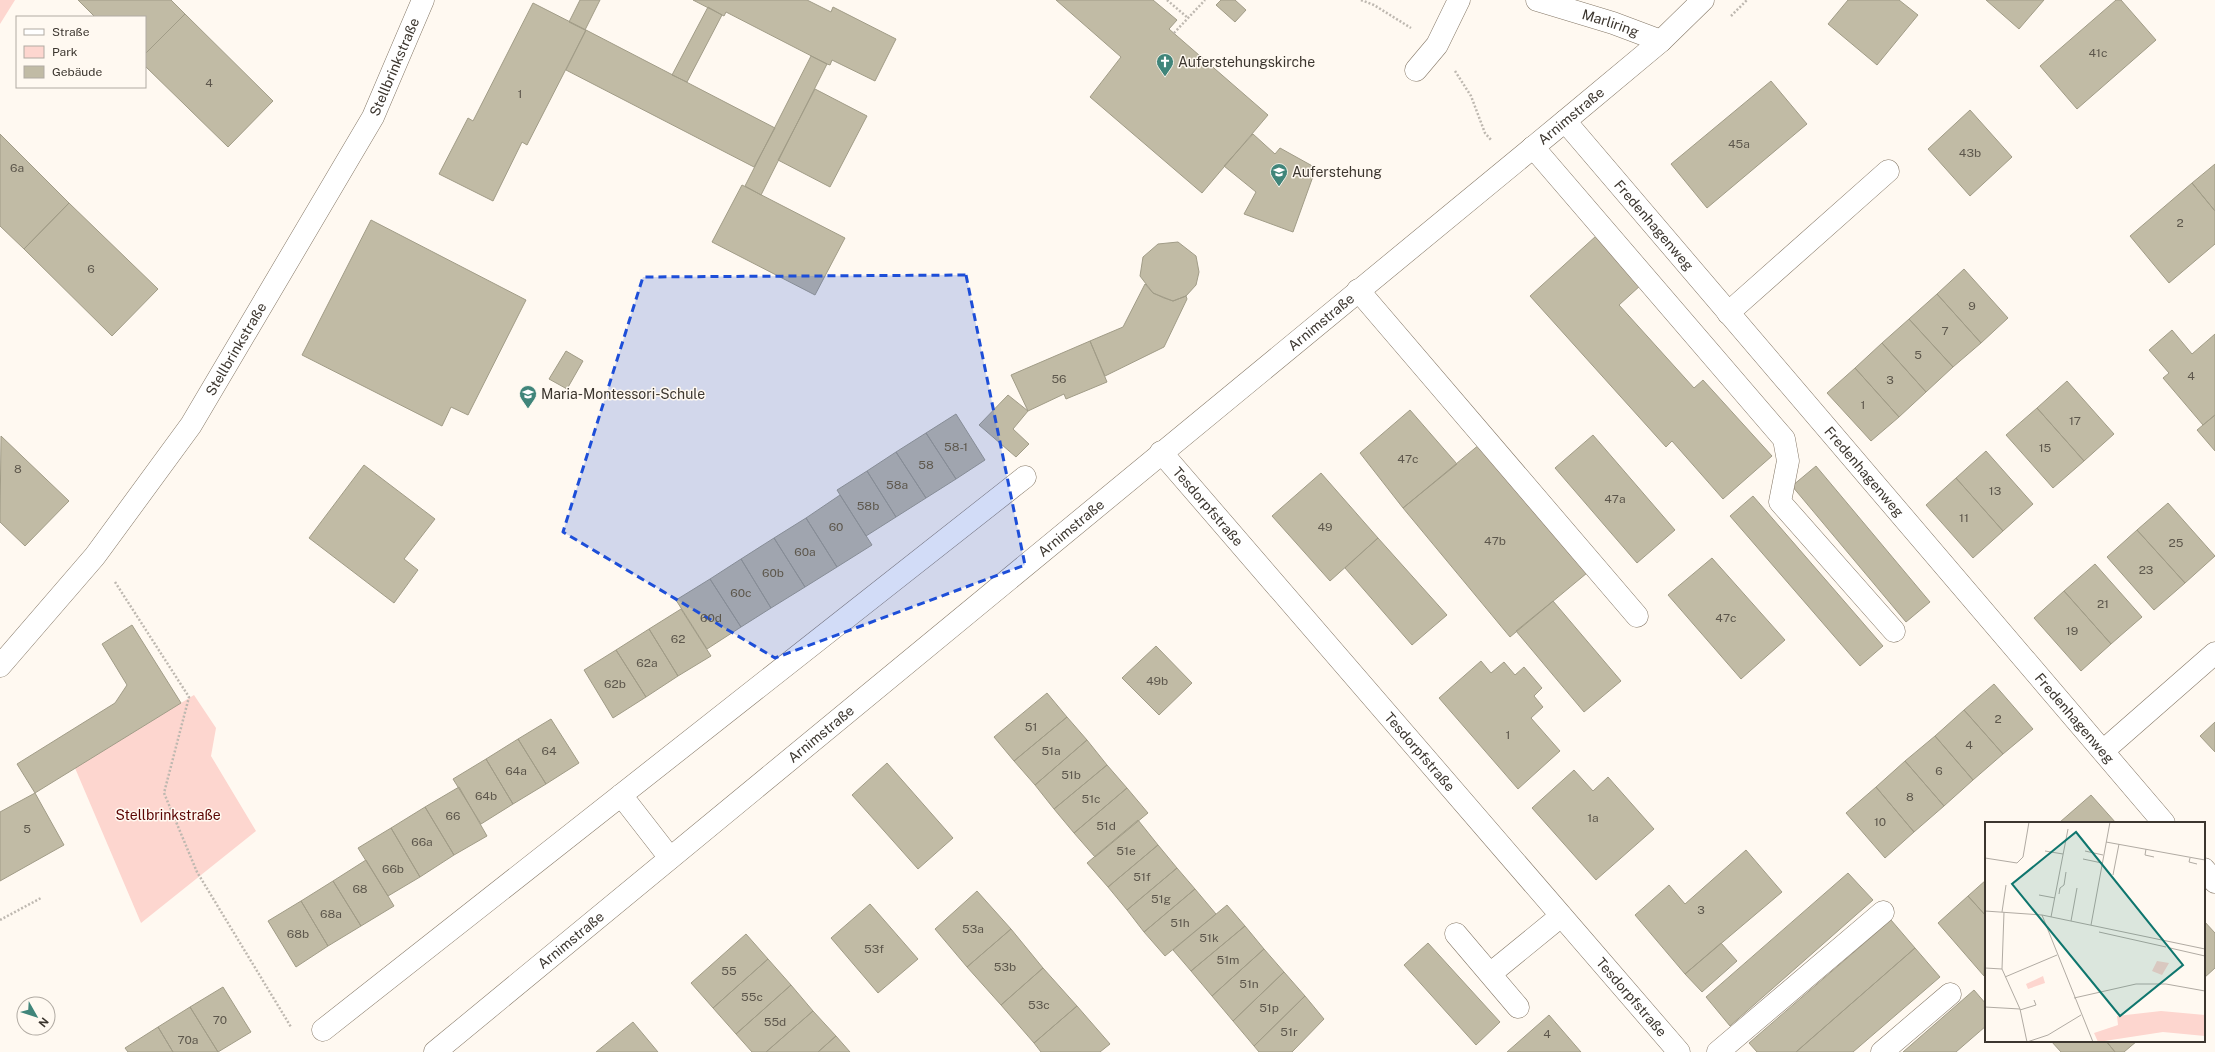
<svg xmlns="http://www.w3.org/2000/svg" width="2215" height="1052" viewBox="0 0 2215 1052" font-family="'Public Sans',sans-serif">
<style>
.green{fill:#fdd6cf}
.building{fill:#c1bba5;stroke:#a19c87}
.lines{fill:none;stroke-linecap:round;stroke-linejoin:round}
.service-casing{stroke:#847766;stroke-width:23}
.minor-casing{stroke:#847766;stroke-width:23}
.tertiary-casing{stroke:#847766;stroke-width:23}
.secondary-casing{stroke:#847766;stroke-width:23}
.path{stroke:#beb8b0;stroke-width:2.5;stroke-dasharray:2 2;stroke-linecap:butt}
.service{stroke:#fff;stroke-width:22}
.minor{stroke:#fff;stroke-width:22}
.tertiary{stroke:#fff;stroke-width:22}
.secondary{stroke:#fff;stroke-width:22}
.marked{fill:#1d4ed8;fill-opacity:0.2;stroke:#1d4ed8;stroke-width:3;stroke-dasharray:8 5;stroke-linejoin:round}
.labels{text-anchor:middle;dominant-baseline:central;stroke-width:3;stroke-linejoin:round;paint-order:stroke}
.number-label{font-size:12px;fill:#5d574c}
.street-label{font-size:14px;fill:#3c362f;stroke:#fff9f1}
.poi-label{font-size:14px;fill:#3c362f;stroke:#fff9f1;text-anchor:start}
.park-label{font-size:14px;fill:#5b0502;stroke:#fff9f1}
.inset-road{fill:none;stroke:#b1aba3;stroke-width:1}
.view{fill:#0f766e;fill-opacity:0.15;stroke:#0f766e;stroke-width:2}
.inset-edge{fill:none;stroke:#3c362f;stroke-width:2}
</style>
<rect width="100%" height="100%" fill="#fff9f1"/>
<path class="green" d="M0,0h15l-15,24z
M194,695l22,33 -5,28 45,75 -115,92 -66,-155z"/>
<path class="building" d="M78,0h93l14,14 -40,40v-37h-50z
M580,0h20l-15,30 -16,-8z
M693,0h114l24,12 2,-5 63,32 -21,42 -43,-21 -2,5 -3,-1 -101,-52 -2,4z
M1056,0h97l24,20 -8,9 99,86 -66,78 -112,-96 31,-40z
M1221,0h14l11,10 -11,12 -19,-17z
M1848,0h51l19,15 -41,50 -49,-41z
M1986,0h58l-25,29z
M2116,0h5l35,40 -79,69 -37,-43z
M533,3l53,27 -59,115 -5,-3 -29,59 -54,-27 29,-56 5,3z
M708,7l14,8 -35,67 -15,-7z
M185,14l88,87 -45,46 -83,-81v-12z
M586,30l189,98 -21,39 -188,-97z
M811,56l16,8 -66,131 -16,-9z
M1771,81l36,43 -100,84 -36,-44z
M815,89l52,27 -37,71 -52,-27z
M1970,110l42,47 -42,39 -42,-47z
M0,134l69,69 -45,46 -24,-23z
M1253,134l22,20 5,-6 36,20 -23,64 -49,-18 12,-22 -32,-26z
M2215,164v47l-23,-28z
M2192,183l23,28v33l-46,39 -39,-47z
M742,185l103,53 -30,57 -103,-53z
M69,203l89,86 -46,47 -88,-87z
M371,220l155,80 -58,115 -17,-8 -9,19 -140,-71z
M1596,236l45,49 -22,20 75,83 9,-8 69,76 -49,43 -51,-58 -6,6 -136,-151z
M1178,242l18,14 3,16 -3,13 -10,11 -13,5 -20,-8 -13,-17 3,-19 15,-13z
M1964,269l44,49 -27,25 -44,-49z
M1145,284l8,9 11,5 9,3 13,-5 1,3 -23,48 -59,29 -15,-35 33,-14z
M1937,294l44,49 -28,24 -44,-48z
M1909,319l44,48 -27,25 -44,-49z
M2172,330l20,24 23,-20v81l-12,10 -40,-47 6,-5 -20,-23z
M1090,341l17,41 -41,17 -2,-5 -36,17 -17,-36z
M1882,343l44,49 -27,25 -44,-49z
M566,351l17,10 -16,28 -18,-10z
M1855,368l44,49 -28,24 -44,-48z
M2067,381l47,53 -30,27 -47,-53z
M1008,395l20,16 -15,18 16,15 -13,13 -37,-32z
M2037,408l47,53 -31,27 -47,-53z
M1410,410l47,54 -54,44 -43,-55z
M956,414l29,46 -29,19 -30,-46z
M2215,415v36l-18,-21z
M926,433l30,46 -30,19 -30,-46z
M1593,435l82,95 -38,33 -82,-95z
M1,436l68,65 -44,45 -25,-24z
M1480,444l107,129 -77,64 -107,-129z
M1986,451l47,53 -30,27 -47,-53z
M896,452l30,46 -30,19 -29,-46z
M364,465l71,54 -31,40 14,11 -24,33 -85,-65z
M1816,466l114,136 -24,20 -114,-136z
M867,471l29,46 -30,19 -29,-46z
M1321,473l57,65 -48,43 -58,-65z
M1956,478l47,53 -30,27 -47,-53z
M840,495l32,50 -35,22 -31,-49z
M1753,496l130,150 -23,20 -130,-150z
M2168,503l47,53 -30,27 -48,-53z
M806,518l31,49 -32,20 -31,-49z
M2137,530l48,53 -31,27 -47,-53z
M774,538l31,49 -34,21 -30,-49z
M1378,538l69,77 -35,30 -67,-77z
M1712,558l73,82 -44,39 -73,-84z
M741,559l30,49 -30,19 -31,-48z
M2095,564l47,53 -31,27 -47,-53z
M710,579l31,48 -34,22 -31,-49z
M2064,591l47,53 -30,27 -47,-53z
M1553,601l68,80 -37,31 -68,-81z
M681,609l30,47 -33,20 -29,-47z
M132,625l49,78 -146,90 -18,-29 98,-61 12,-18 -25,-41z
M649,629l29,47 -32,21 -30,-47z
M1156,646l36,37 -33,32 -37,-37z
M616,650l30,47 -33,21 -29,-48z
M1481,661l10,12 13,-11 11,13 9,-8 18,21 -8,8 9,11 -12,11 29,33 -42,38 -79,-91z
M1994,684l39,45 -30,25 -39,-44z
M1047,693l20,24 -53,44 -20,-24z
M1964,710l39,44 -30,26 -38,-44z
M1067,717l20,23 -52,45 -21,-24z
M551,719l28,44 -33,21 -28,-45z
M2215,722v30l-15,-16z
M1935,736l38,44 -29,26 -39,-45z
M518,739l28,45 -33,20 -27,-45z
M1087,740l20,25 -53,44 -19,-24z
M486,759l27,45 -32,20 -28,-45z
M1905,761l39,45 -30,26 -38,-45z
M887,763l66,75 -35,31 -66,-74z
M1107,765l20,23 -53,45 -20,-24z
M1574,770l19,21 15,-14 46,52 -58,51 -64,-72z
M459,787l28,49 -33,19 -29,-48z
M1876,787l38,45 -29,26 -39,-45z
M1127,788l21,25 -53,44 -21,-24z
M35,793l29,52 -64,36v-69z
M2091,795l25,28h-55l-1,-1z
M425,807l29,48 -34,22 -29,-49z
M1138,820l20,25 -50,42 -21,-24z
M391,828l29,49 -32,19 -30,-48z
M1158,845l19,23 -50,42 -19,-23z
M1746,850l36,42 -97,82 -50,-59 34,-30 16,19z
M366,860l28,46 -33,20 -28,-45z
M1177,868l18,21 -51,43 -17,-22z
M1848,873l25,27 -143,126 -24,-29z
M1986,880v36l-18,-20z
M333,881l28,45 -33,20 -27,-45z
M1195,889l21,25 -51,42 -21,-24z
M977,891l34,38 -44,38 -32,-38z
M1968,896l18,20 -2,60 -46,-53z
M301,901l27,45 -32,21 -28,-46z
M870,904l48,55 -40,34 -47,-55z
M1227,905l18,21 -54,45 -18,-21z
M1891,920l24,28 -119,104h-39l-8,-9z
M2204,921l11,12v35l-11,10z
M1245,926l19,23 -52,47 -21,-25z
M1011,929l32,39 -42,37 -34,-38z
M746,934l22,25 -55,49 -22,-25z
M1428,943l72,79 -24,23 -72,-80z
M1721,943l16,18 -35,31 -17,-18z
M1915,948l25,29 -87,75h-57z
M1264,949l20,23 -51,49 -21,-25z
M768,959l23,26 -55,49 -23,-26z
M1043,968l34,38 -43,37 -33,-38z
M1284,972l21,24 -51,50 -21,-25z
M791,985l22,26 -47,41h-14l-16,-18z
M223,987l28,45 -33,20 -28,-45z
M1974,990l12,14v22l-30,26h-53z
M1305,996l19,23 -32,33h-33l-5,-6z
M1077,1006l33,38 -10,8h-59l-7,-9z
M190,1007l28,45h-45l-15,-25z
M813,1011l23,25 -18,16h-52z
M1549,1015l32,37h-74z
M633,1022l25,30h-62z
M158,1027l15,25h-45l-3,-4z
M836,1036l14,16h-32z
M2051,1041h55l9,11h-54z
M2106,1041h31l-13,11h-9z"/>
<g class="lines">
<defs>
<path id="service" d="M1416,70l21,-25 22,-45
M1533,147l251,292 4,22 -8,41 114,129
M1358,290l279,326
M1728,313l160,-142
M2103,751l112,-98
M621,795l49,63
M1456,934l62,73
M1490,974l71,-58
M323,1030l702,-553
M1718,1052l165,-140
M1882,1052l68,-58"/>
<g id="minor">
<path id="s1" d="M1565,121l599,702"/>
<path id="s2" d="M1161,452l518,600"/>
<path id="s3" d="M0,666l95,-110 96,-131 182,-308 50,-117"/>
<path d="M2204,869l11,13"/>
</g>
<g id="tertiary">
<path id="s4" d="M1537,0l76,23 48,18"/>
</g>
<g id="secondary">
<path id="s5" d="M435,1052l1130,-931 96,-80 42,-41"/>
</g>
</defs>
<use href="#service" class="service-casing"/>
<use href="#minor" class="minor-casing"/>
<use href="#tertiary" class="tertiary-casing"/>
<use href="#secondary" class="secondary-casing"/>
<path class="path" d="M1167,0l21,18
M1361,0l13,5 37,23
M1731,16l16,-16
M1174,33l31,-33
M1455,71l16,25 14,37 7,8
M115,582l74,115 -25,96 33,79 94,155
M0,920l41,-22"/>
<use href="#service" class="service"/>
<use href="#minor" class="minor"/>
<use href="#tertiary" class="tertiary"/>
<use href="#secondary" class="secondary"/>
</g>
<path class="marked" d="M966,275l59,290 -250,93 -212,-126 80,-255z"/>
<defs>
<symbol id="church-pin" viewBox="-11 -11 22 30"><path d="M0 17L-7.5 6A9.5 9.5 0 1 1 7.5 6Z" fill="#40857a" stroke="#fff9f1"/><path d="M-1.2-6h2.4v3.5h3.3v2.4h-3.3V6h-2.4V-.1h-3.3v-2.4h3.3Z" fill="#fff"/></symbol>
<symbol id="school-pin" viewBox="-11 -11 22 30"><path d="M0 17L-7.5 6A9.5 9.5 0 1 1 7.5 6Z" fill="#40857a" stroke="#fff9f1"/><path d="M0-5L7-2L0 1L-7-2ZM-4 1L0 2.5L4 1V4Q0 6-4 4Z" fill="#fff"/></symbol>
</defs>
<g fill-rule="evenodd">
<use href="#church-pin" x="1155" y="52" width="20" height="27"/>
<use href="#school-pin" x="1269" y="162" width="20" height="27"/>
<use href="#school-pin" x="518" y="384" width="20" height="27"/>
</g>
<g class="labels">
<g class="number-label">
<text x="2098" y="53">41c</text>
<text x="209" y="83">4</text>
<text x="520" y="94">1</text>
<text x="1739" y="144">45a</text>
<text x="1970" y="153">43b</text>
<text x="17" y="168">6a</text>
<text x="2180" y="223">2</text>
<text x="91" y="269">6</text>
<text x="1972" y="306">9</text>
<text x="1945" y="331">7</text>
<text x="1918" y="355">5</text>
<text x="2191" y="376">4</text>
<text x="1059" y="379">56</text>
<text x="1890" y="380">3</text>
<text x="1863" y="405">1</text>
<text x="2075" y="421">17</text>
<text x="956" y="447">58-1</text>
<text x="2045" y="448">15</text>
<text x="1408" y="459">47c</text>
<text x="926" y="465">58</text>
<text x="18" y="469">8</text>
<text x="897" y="485">58a</text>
<text x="1995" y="491">13</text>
<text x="1615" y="499">47a</text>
<text x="868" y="506">58b</text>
<text x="1964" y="518">11</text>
<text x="836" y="527">60</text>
<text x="1325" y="527">49</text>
<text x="1495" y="541">47b</text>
<text x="2176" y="543">25</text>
<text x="805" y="552">60a</text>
<text x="2146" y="570">23</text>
<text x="773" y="573">60b</text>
<text x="741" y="593">60c</text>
<text x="2103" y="604">21</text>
<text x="711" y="618">60d</text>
<text x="1726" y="618">47c</text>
<text x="2072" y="631">19</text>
<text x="678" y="639">62</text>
<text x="647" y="663">62a</text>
<text x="1157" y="681">49b</text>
<text x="615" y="684">62b</text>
<text x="1998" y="719">2</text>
<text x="1031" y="727">51</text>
<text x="1508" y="735">1</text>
<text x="1969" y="745">4</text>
<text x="549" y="751">64</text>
<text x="1051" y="751">51a</text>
<text x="516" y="771">64a</text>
<text x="1939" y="771">6</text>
<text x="1071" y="775">51b</text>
<text x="486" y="796">64b</text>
<text x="1910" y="797">8</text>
<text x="1091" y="799">51c</text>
<text x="453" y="816">66</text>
<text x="1593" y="818">1a</text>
<text x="1880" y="822">10</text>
<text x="1106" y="826">51d</text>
<text x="27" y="829">5</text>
<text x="422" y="842">66a</text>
<text x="1126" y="851">51e</text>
<text x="393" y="869">66b</text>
<text x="1142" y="877">51f</text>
<text x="360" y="889">68</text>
<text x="1161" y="899">51g</text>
<text x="1701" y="910">3</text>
<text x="331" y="914">68a</text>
<text x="1180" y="923">51h</text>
<text x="973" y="929">53a</text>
<text x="298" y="934">68b</text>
<text x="1209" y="938">51k</text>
<text x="874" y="949">53f</text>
<text x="1228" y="960">51m</text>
<text x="1005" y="967">53b</text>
<text x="729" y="971">55</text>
<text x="1249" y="984">51n</text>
<text x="752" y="997">55c</text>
<text x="1039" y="1005">53c</text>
<text x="1269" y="1008">51p</text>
<text x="220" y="1020">70</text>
<text x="775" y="1022">55d</text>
<text x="1289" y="1032">51r</text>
<text x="1547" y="1034">4</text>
<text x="188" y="1040">70a</text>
</g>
<g class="street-label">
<text stroke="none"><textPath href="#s4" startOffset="77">Marliring</textPath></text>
<text stroke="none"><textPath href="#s3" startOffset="720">Stellbrinkstraße</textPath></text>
<text stroke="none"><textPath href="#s5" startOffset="1472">Arnimstraße</textPath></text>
<text stroke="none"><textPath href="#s1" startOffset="137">Fredenhagenweg</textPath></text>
<text stroke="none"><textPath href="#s5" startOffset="1148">Arnimstraße</textPath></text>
<text stroke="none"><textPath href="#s3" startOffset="396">Stellbrinkstraße</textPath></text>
<text stroke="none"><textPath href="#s1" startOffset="461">Fredenhagenweg</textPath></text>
<text stroke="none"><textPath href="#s2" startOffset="72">Tesdorpfstraße</textPath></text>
<text stroke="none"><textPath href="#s5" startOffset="824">Arnimstraße</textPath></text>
<text stroke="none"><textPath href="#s1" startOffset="785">Fredenhagenweg</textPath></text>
<text stroke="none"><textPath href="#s5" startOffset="500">Arnimstraße</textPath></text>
<text stroke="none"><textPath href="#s2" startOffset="396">Tesdorpfstraße</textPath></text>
<text stroke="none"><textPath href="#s5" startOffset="176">Arnimstraße</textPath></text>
<text stroke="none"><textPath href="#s2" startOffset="720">Tesdorpfstraße</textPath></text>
</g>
<g class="poi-label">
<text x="1178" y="62">Auferstehungskirche</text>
<text x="1292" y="172">Auferstehung</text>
<text x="541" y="394">Maria-Montessori-Schule</text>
</g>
<g class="park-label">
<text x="168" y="815">Stellbrinkstraße</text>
</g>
</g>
<g transform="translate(1985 822)">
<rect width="220" height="220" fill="#fff9f1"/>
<path d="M172,139l12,2 -7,12 -10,-4zM58,154l2,7 -17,6 -2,-5zM176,189l44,4v21l-42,-4 -65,10 -4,-9 24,-8 -1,-9z" fill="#fdd6cf"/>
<path class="inset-road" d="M121,20l99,18M161,27l-1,6 9,2M60,29l18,3M100,29l18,4M0,36l32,5 6,-6 6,-35M205,36l-1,4 8,2M98,37l19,4M128,53l6,-31M74,72l1,-6 4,-3 2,-13M54,73l16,3M0,89l57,4 163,34M17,90l4,-27M19,90l-2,57 18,40 7,33 21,-7 33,-20M57,93l51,127M66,95l17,-88M86,99l6,-33M106,103l19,-103M114,110l67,15M185,126l35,8M0,146l17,1M20,155l52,-22M89,176l62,-14h30l39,7M0,185l35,2M35,188l16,-5 -2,-5"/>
<path class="view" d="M91,10l107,133 -63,51 -108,-132z"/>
<rect width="220" height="220" class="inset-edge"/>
</g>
<rect x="16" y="16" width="130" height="72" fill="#fff9f1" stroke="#b1aba3"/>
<rect x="24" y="29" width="20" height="6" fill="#ffffff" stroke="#b1aba3"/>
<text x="52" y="36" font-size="12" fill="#3c362f">Straße</text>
<rect x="24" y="46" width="20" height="12" fill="#fdd6cf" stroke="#b1aba3"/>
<text x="52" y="56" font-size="12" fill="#3c362f">Park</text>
<rect x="24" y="66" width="20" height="12" fill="#c1bba5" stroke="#b1aba3"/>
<text x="52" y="76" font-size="12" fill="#3c362f">Gebäude</text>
<g transform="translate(36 1016) rotate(129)"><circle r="19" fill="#fff9f1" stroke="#b1aba3"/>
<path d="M0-3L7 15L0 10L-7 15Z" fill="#40857a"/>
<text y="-6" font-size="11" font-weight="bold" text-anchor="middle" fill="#3c362f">N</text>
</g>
</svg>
